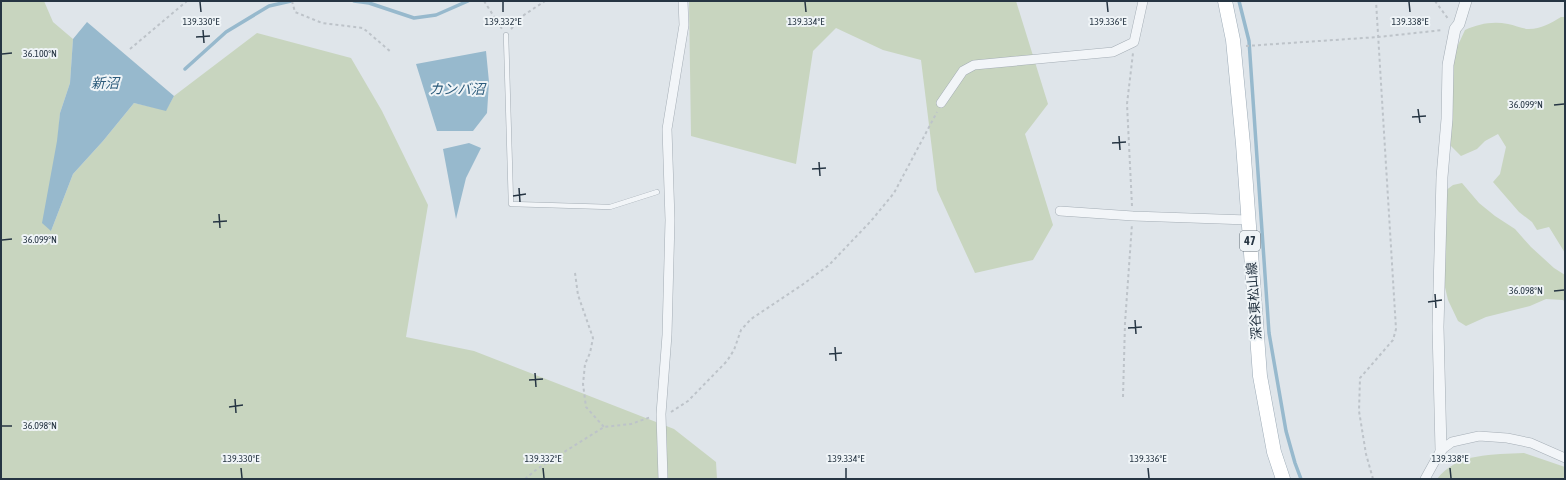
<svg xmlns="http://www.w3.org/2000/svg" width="1566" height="480" viewBox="0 0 1566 480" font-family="'Asap Condensed','Noto Sans JP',sans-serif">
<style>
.green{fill:#c8d5bf}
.water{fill:#97b9cd}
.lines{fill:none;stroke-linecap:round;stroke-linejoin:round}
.stream{stroke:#97b9cd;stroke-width:3.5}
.service-casing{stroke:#a4adb5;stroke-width:5.5}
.minor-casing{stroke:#a4adb5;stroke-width:10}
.tertiary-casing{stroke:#a4adb5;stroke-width:12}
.primary-casing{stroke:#9dabb7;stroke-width:15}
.path{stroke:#bdc3c9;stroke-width:2;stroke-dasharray:3 3;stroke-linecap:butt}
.service{stroke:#f2f5f8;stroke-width:4.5}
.minor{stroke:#f2f5f8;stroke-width:9}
.tertiary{stroke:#f2f5f8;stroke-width:11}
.primary{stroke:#fff;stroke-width:14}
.ticks{fill:none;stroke:#263543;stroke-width:1.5}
.labels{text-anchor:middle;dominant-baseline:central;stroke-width:4;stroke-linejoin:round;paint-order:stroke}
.shield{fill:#eff4f7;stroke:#626e79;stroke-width:1}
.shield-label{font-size:12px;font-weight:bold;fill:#263543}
.street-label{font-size:13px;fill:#263543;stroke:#eff4f7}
.water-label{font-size:14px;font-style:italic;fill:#2c5b7b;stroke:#eff4f7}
.ticks-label{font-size:10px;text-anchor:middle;fill:#263543;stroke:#eff4f7;stroke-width:4;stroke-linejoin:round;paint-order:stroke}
</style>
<rect width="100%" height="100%" fill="#dfe5ea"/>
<path class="green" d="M1,1h43l9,21 20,17 -3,44 -10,30 -9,118 22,-57 30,-33 31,-38 32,7 8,-14 83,-63 94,25 31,53 46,94 -22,132 68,14 200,78 42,33 1,17h-716z
M689,1h327l32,103 -23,30 28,91 -20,35 -58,13 -38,-83 -16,-130 -38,-10 -47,-22 -23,23 -17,113 -105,-28z
M1561,17h4v236l-16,-26 -12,3 -5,-8 -13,-10 -26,-30 7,-8 6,-27 -8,-13 -13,7 -8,8 -16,7 -11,-11 -1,-12 2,-75 8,-15 6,-13c14,-6 27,-9 43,-6 7,1 14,5 21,5 12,0 22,-6 32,-12z
M1462,183l17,20 16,13 20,13 16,18 23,21 11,7v27l-2,-2 -17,-1 -16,7 -44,11 -20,9 -8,-5 -10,-21 -5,-21 2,-88 8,-6z
M1524,453l41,14v12h-128c21,-27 56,-24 87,-26z"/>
<path class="water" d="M87,22l87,74 -8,15 -32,-8 -31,38 -30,33 -22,57 -9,-8 15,-82 3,-28 10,-30 3,-44z
M486,51l3,31 -2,31 -14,18h-36l-21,-67z
M469,143l12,5 -15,30 -10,41 -13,-70z"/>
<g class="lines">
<path class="stream" d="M354,1l15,2 45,15 22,-3 32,-14
M1239,1l10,40 20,292 17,98 9,32 6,16
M185,69l41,-37 43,-26 22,-5"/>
<defs>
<path id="service" d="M506,35l5,169 99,3 47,-15"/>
<path id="minor" d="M941,103l22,-32 11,-6 139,-13 21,-10 9,-41
M1060,211l73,5 115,4
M663,479l-2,-65 6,-79 3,-115 -3,-91 17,-104 -1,-24
M1425,479l16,-29 11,-8 27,-6 28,2 24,5 34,15"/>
<path id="tertiary" d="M1441,450l-3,-123 4,-150 5,-58 1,-54 7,-36 4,-5 7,-23"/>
<path id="primary" d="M1225,1l8,39 10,104 17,232 14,76 9,27"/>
</defs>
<use href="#service" class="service-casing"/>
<use href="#minor" class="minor-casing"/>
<use href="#tertiary" class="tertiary-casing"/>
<use href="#primary" class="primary-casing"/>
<path class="path" d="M292,1l3,11 27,11 41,5 28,24
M484,1l18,28
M1435,1l14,19
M511,29l13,-14 21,-14
M1246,46l132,-9 65,-7
M130,49l57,-48
M1132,206l-5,-102 6,-51
M575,273l3,22 15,43 -3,15 -5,11 -2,20 3,23 18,20
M1123,397l2,-74 7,-99
M671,412l17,-11 39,-40 7,-11 7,-20 10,-11 51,-34 27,-20 42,-44 23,-28 43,-81
M525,479l12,-10 67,-42 27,-3 20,-7
M1373,479l-7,-25 -7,-43 1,-33 33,-38 3,-11 -20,-328"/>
<use href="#service" class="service"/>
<use href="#minor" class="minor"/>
<use href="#tertiary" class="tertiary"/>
<use href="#primary" class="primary"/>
</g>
<path class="ticks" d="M200,2l1,10M503,2v10M805,2l1,10M1107,2l1,10M1409,2l1,10M203,30l1,13M196,37l14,-1M2,54l10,-1M1554,105l10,-1M1418,109l2,14M1412,117l14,-1M1119,136l1,14M1112,143l14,-1M819,162l1,14M812,169l14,-1M519,188l1,14M513,196l13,-2M219,214l1,14M213,222l14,-1M2,240l10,-1M1554,291l10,-1M1435,294l1,14M1428,302l14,-2M1135,320l1,14M1128,328l14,-1M835,347l1,14M829,354l13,-1M535,373l1,14M529,380l14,-1M235,399l1,14M229,407l14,-2M2,426h10M241,468l1,10M543,468l1,10M846,468v10M1148,468l1,10M1450,468l1,10"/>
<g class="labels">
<rect class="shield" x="1240" y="231" width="20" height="20" rx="3"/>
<g class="shield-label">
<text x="1250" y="241">47</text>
</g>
<g class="street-label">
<text transform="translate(1254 301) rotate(-94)">深谷東松山線</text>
</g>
<g class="water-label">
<text x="105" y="83">新沼</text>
<text x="457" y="89">カンバ沼</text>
</g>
</g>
<g class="ticks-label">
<text x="201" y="25">139.330°E</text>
<text x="503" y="25">139.332°E</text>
<text x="806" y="25">139.334°E</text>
<text x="1108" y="25">139.336°E</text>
<text x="1410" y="25">139.338°E</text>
<text x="40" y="57">36.100°N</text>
<text x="1526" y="108">36.099°N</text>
<text x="40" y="243">36.099°N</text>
<text x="1526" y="294">36.098°N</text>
<text x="40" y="429">36.098°N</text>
<text x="241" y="462">139.330°E</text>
<text x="543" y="462">139.332°E</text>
<text x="846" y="462">139.334°E</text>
<text x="1148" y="462">139.336°E</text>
<text x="1450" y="462">139.338°E</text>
</g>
<rect width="1566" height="480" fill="none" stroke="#263543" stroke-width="4"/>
</svg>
